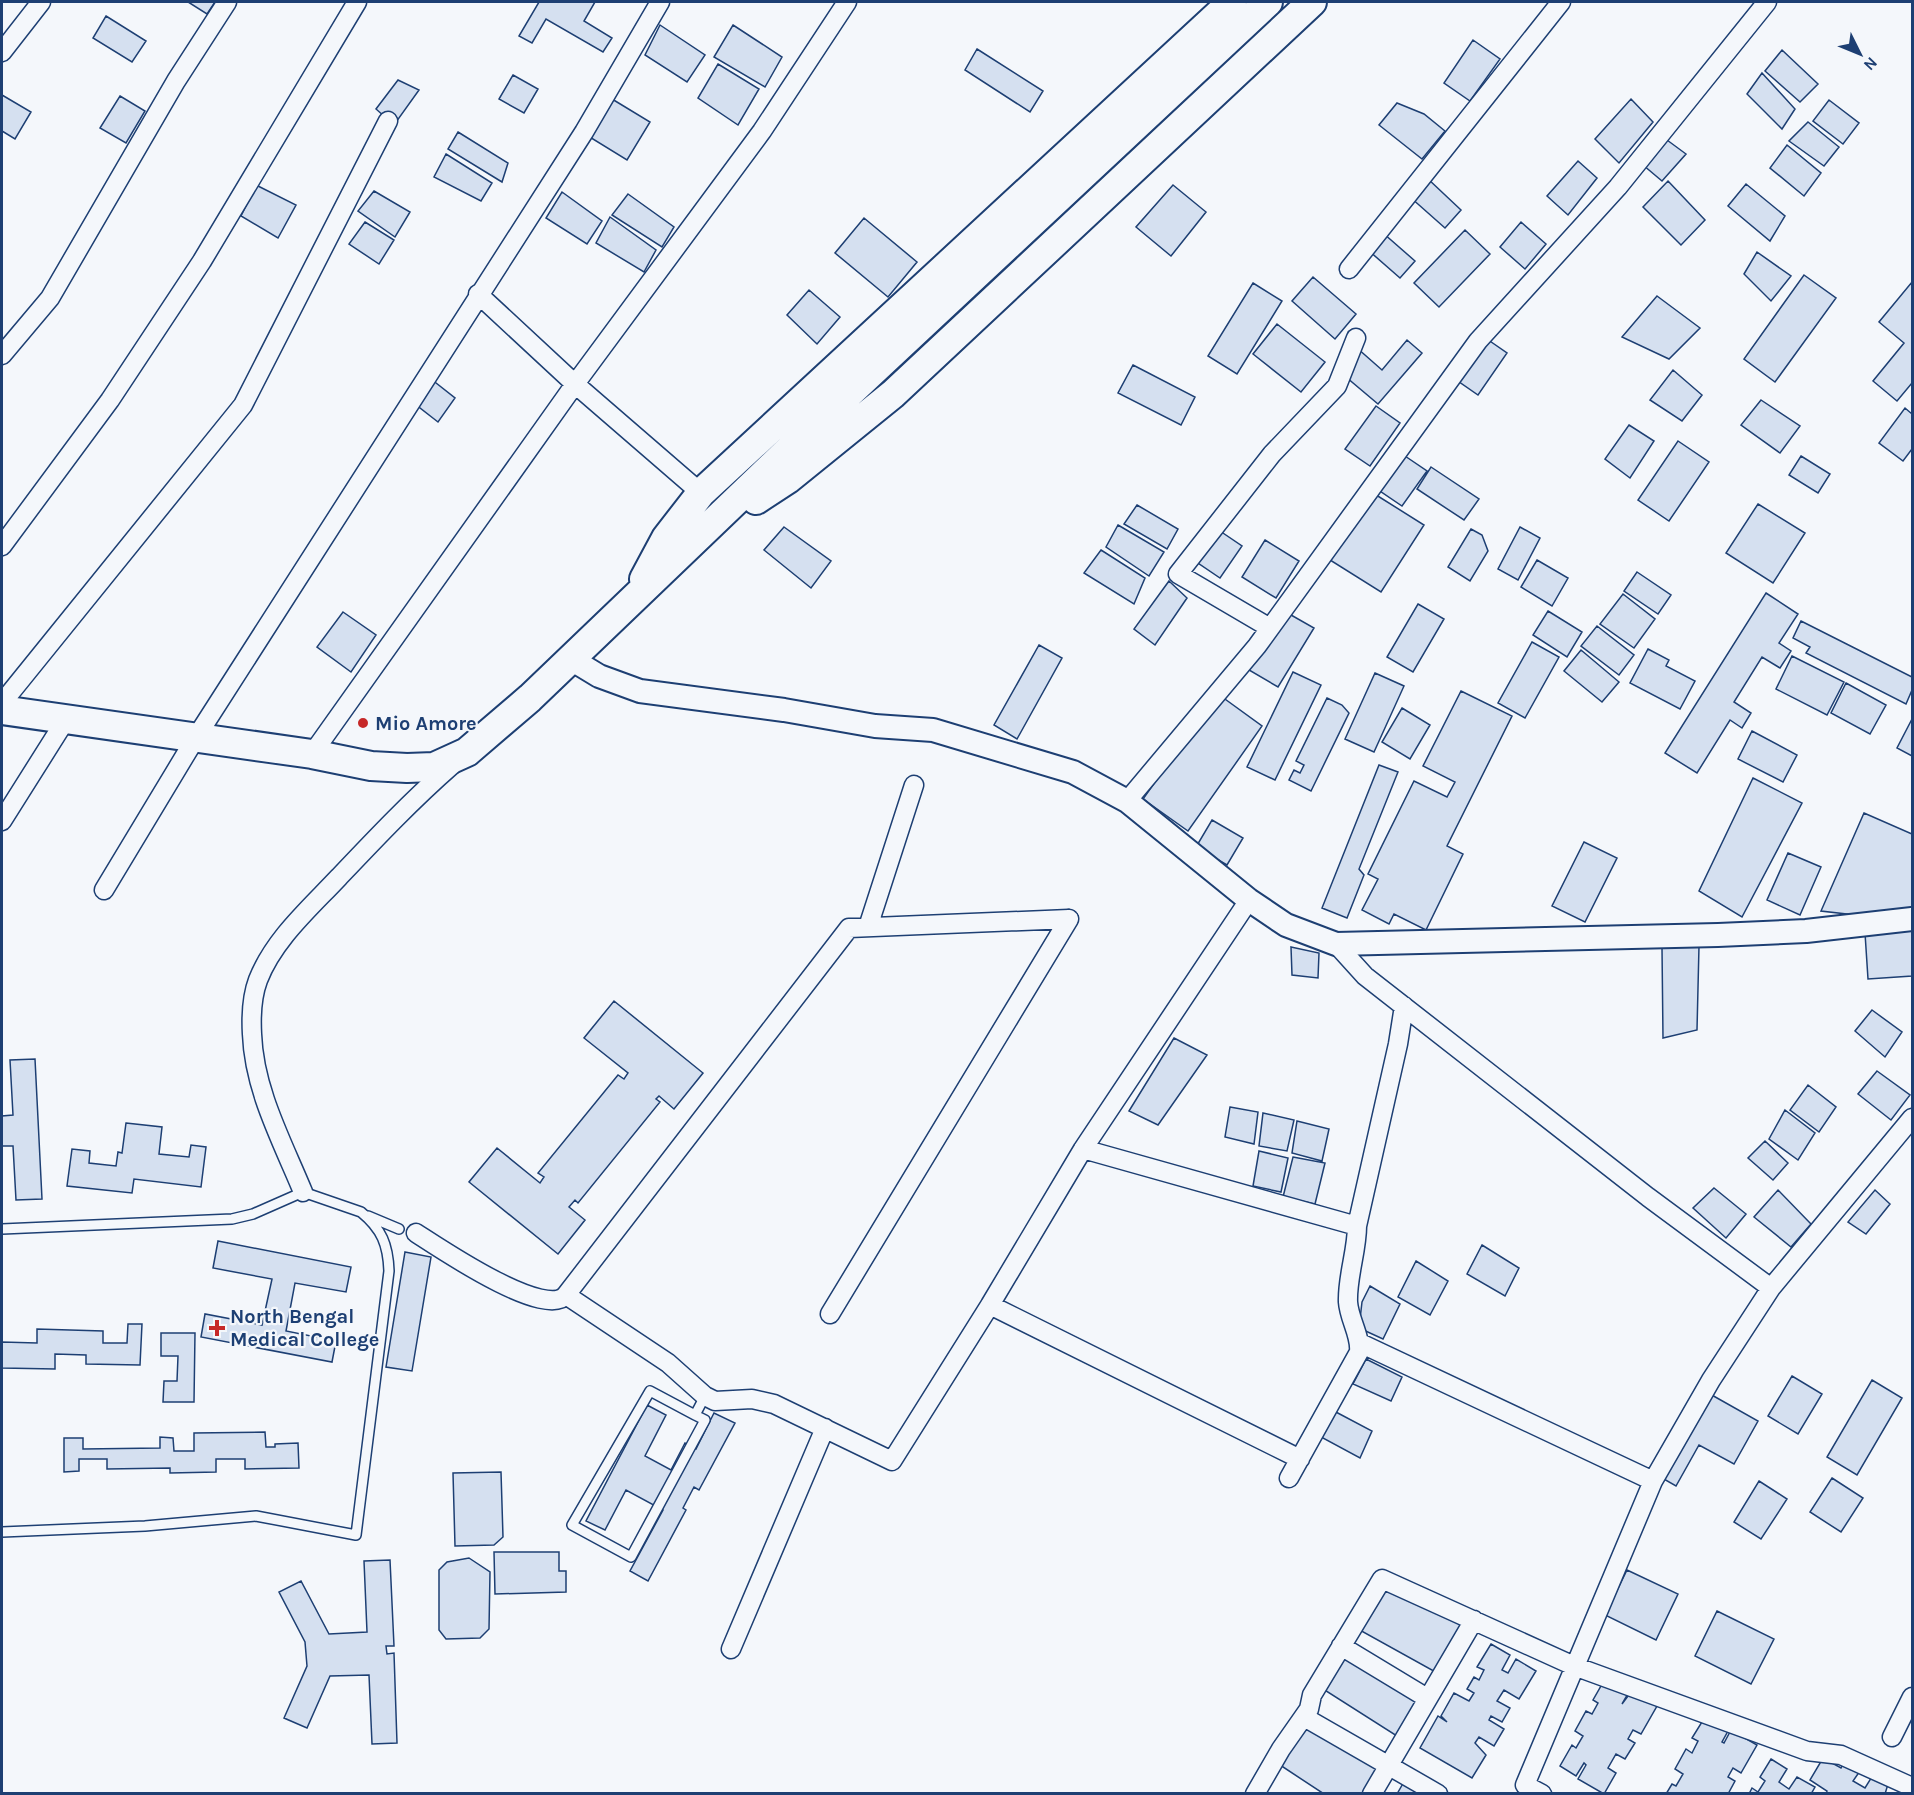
<svg xmlns="http://www.w3.org/2000/svg" width="1914" height="1795" viewBox="0 0 1914 1795" font-family="Karla,sans-serif">
<style>
.building{fill:#d5e0f0;stroke:#1d3f73;stroke-width:1.5}
.lines{fill:none;stroke-linecap:round;stroke-linejoin:round}
.service-casing{stroke:#1d3f73;stroke-width:12}
.minor-casing{stroke:#1d3f73;stroke-width:21}
.tertiary-casing{stroke:#1d3f73;stroke-width:26}
.primary-casing{stroke:#1d3f73;stroke-width:32}
.service{stroke:#f4f7fb;stroke-width:9}
.minor{stroke:#f4f7fb;stroke-width:18}
.tertiary{stroke:#f4f7fb;stroke-width:22}
.primary{stroke:#f4f7fb;stroke-width:28}
.poi-dot{fill:#c62828;stroke:#f4f7fb;stroke-width:2}
.labels{text-anchor:middle;dominant-baseline:central;stroke-width:4.5;stroke-linejoin:round;paint-order:stroke}
.poi-label{font-size:20px;font-weight:bold;fill:#1d3f73;stroke:#f4f7fb;text-anchor:start}
</style>
<rect width="100%" height="100%" fill="#f4f7fb"/>
<path class="building" d="M188,2h27l-8,12z
M539,2h56l-11,19 28,17 -9,14 -57,-33 -14,24 -13,-7z
M106,16l40,25 -14,21 -39,-24z
M660,25l45,30 -18,27 -42,-27z
M733,25l49,32 -17,30 -51,-30z
M1473,40l27,19 -30,42 -26,-18z
M977,49l66,42 -13,21 -65,-42z
M1782,50l36,34 -18,18 -35,-31z
M718,64l41,25 -21,36 -40,-27z
M1762,73l33,36 -13,20 -35,-35z
M513,75l25,14 -14,24 -25,-14z
M398,80l21,10 -25,35 -18,-16z
M2,95l29,17 -16,27 -13,-8z
M120,96l25,15 -19,32 -26,-15z
M612,99l38,23 -23,38 -39,-24z
M1631,99l22,23 -34,41 -24,-24z
M1829,100l30,23 -16,21 -30,-23z
M1397,103l27,11 21,17 -23,28 -43,-34z
M1808,122l31,25 -15,19 -35,-25z
M458,132l50,31 -6,19 -54,-33z
M1667,140l19,14 -24,27 -19,-16z
M1787,145l34,28 -17,23 -34,-28z
M446,154l46,29 -11,18 -47,-24z
M1578,161l19,17 -29,37 -21,-19z
M1427,178l34,32 -16,18 -35,-31z
M1668,181l37,39 -24,25 -38,-38z
M1746,184l39,32 -15,25 -42,-35z
M256,185l40,20 -18,33 -37,-22z
M1173,185l33,27 -35,44 -35,-29z
M374,191l36,21 -15,25 -37,-26z
M562,192l40,29 -15,23 -41,-26z
M628,194l46,33 -12,20 -50,-32z
M610,217l46,33 -12,22 -48,-29z
M864,218l53,44 -29,35 -53,-44z
M365,222l29,18 -15,24 -30,-20z
M1521,222l25,22 -21,25 -25,-22z
M1465,230l25,24 -51,53 -25,-24z
M1383,233l32,28 -15,17 -32,-28z
M1757,252l34,24 -20,25 -27,-27z
M1804,275l32,23 -61,84 -31,-23z
M1313,277l43,37 -21,25 -43,-38z
M1912,282v101l-15,18 -24,-20 31,-38 -25,-21z
M1253,283l29,18 -45,73 -29,-18z
M809,290l31,27 -23,27 -30,-29z
M1657,296l43,32 -31,31 -47,-22z
M1277,324l48,38 -24,30 -48,-38z
M1484,337l23,16 -29,42 -23,-16z
M1407,340l15,13 -44,51 -32,-27 11,-29 25,22z
M1133,365l62,32 -14,28 -63,-32z
M1673,370l29,25 -20,26 -32,-21z
M431,379l24,19 -17,24 -23,-18z
M1761,400l39,26 -20,27 -39,-28z
M1376,406l24,17 -30,43 -25,-17z
M1905,408l7,6v35l-9,12 -24,-18z
M1629,425l25,16 -24,37 -25,-19z
M1678,441l31,21 -40,59 -31,-21z
M1402,454l25,17 -25,35 -25,-17z
M1801,456l29,18 -12,19 -29,-18z
M1431,467l48,32 -15,21 -47,-31z
M1373,493l51,32 -43,67 -51,-32z
M1758,504l47,29 -32,50 -47,-30z
M1137,505l41,24 -11,20 -43,-25z
M1118,525l46,27 -15,24 -43,-29z
M784,527l47,34 -20,27 -47,-38z
M1520,527l20,11 -22,42 -20,-11z
M1217,529l25,17 -22,32 -25,-17z
M1471,529l11,6 6,16 -18,30 -22,-14z
M1265,540l34,21 -23,37 -34,-21z
M1101,550l44,28 -11,26 -50,-31z
M1537,560l31,18 -16,28 -31,-19z
M1637,572l34,23 -13,19 -34,-23z
M1169,581l18,17 -32,47 -21,-16z
M1766,593l32,21 -19,29 12,8 -11,17 -18,-11 -28,45 17,11 -9,15 -12,-8 -33,53 -32,-20z
M1623,594l32,25 -21,29 -34,-24z
M1418,604l26,15 -31,53 -26,-15z
M1284,611l30,17 -36,59 -29,-17z
M1548,611l34,21 -15,25 -34,-22z
M343,612l33,23 -25,37 -34,-25z
M1801,621l111,56v13l-6,14 -100,-51 4,-6 -17,-9z
M1597,626l37,29 -15,20 -38,-29z
M1532,642l27,15 -34,61 -27,-15z
M1039,645l23,13 -45,81 -23,-14z
M1648,649l21,11 -3,6 29,15 -15,28 -50,-26z
M1581,650l38,32 -17,20 -38,-31z
M1792,656l52,26 -17,33 -51,-26z
M1293,672l28,13 -46,95 -28,-13z
M1375,673l29,13 -30,66 -29,-13z
M1846,683l40,22 -16,29 -39,-21z
M1461,691l51,25 -65,130 16,8 -37,76 -32,-16 -5,10 -27,-14 16,-31 -10,-5 46,-93 33,16 8,-15 -32,-16z
M1218,694l44,32 -74,105 -45,-32z
M1327,698l15,7 7,8 -38,78 -22,-11 5,-10 6,3 4,-8 -8,-4z
M1402,708l28,17 -20,34 -28,-17z
M1912,719v37l-15,-8z
M1752,731l45,24 -14,27 -45,-23z
M1379,765l19,7 -39,97 5,6 -17,43 -25,-10z
M1753,778l49,25 -60,114 -43,-26z
M1864,813l48,21v74l-39,9 -52,-6z
M1212,820l31,18 -16,27 -31,-18z
M1584,842l33,16 -32,64 -33,-16z
M1788,853l33,14 -21,48 -33,-15z
M1912,929v47l-44,3 -3,-46z
M1699,946l-2,84 -34,8 -1,-90z
M1291,947l28,6 -1,25 -26,-3z
M614,1001l89,72 -29,36 -15,-13 -3,3 4,3 -82,101 -3,-3 -6,7 16,13 -27,34 -89,-72 28,-34 43,35 4,-6 -6,-4 80,-98 6,4 4,-6 -44,-35z
M1872,1010l30,22 -17,25 -30,-26z
M1174,1038l33,17 -49,70 -29,-14z
M35,1059l7,140 -26,1 -3,-54h-11v-30l11,-1 -3,-55z
M1877,1071l33,24 -19,25 -33,-26z
M1808,1085l28,22 -17,25 -29,-22z
M1230,1107l28,5 -4,32 -29,-7z
M1785,1110l30,23 -17,27 -29,-21z
M1263,1113l31,7 -7,31 -28,-5z
M1297,1121l32,8 -7,32 -30,-8z
M126,1123l36,4 -3,27 30,3 2,-12 15,2 -5,40 -67,-8 -2,14 -65,-7 5,-37 18,2 -1,12 27,3 2,-14 4,1z
M1765,1141l23,22 -15,17 -25,-22z
M1259,1151l29,7 -7,34 -28,-6z
M1293,1157l32,6 -10,41 -32,-7z
M1714,1188l32,26 -20,24 -33,-30z
M1778,1190l33,34 -20,23 -37,-30z
M1875,1190l15,14 -24,30 -18,-12z
M218,1241l133,26 -5,25 -51,-9 -9,48 50,10 -4,21 -131,-25 4,-23 57,11 10,-46 -59,-11z
M1482,1245l37,23 -14,28 -38,-22z
M405,1252l26,5 -19,114 -26,-4z
M1416,1261l32,20 -18,34 -32,-18z
M1370,1286l30,18 -17,35 -24,-11 3,-26z
M128,1324h14l-2,41 -54,-1v-9l-31,-1v15l-53,-1v-26l35,1v-14l66,2v12h24z
M161,1333h34l-1,69h-31l1,-21h13l1,-25h-17z
M1366,1359l36,18 -11,24 -38,-17z
M1792,1376l30,18 -24,40 -30,-18z
M1872,1380l30,18 -45,77 -30,-18z
M1710,1394l48,27 -24,43 -35,-19 -23,41 -14,-8z
M647,1405l19,10 -21,41 26,14 14,-27 11,6 18,-36 21,10 -36,67 -5,-3 -11,21 3,2 -38,71 -18,-10 33,-61 -37,-20 -21,40 -19,-9z
M1334,1411l38,20 -12,27 -39,-21z
M265,1432l1,15h9v-3l23,-1 1,25 -54,1v-10h-29v13l-46,1v-5l-63,1v-10h-28v12l-15,1v-34h19v11l77,-1v-11l13,1 1,13h20v-18z
M501,1472l2,65 -9,8 -39,1 -2,-73z
M1832,1478l31,20 -22,34 -31,-20z
M1759,1481l28,18 -26,40 -27,-17z
M494,1552h65v19h7v21l-71,2z
M469,1558l21,14 -1,57 -9,9 -34,1 -7,-9v-60l8,-8z
M390,1560l4,86h-8l1,8 7,-1 3,90 -25,1 -3,-69 -39,1 -23,52 -23,-10 23,-52 -2,-24 -26,-50 22,-11 28,53 38,-2 -3,-71z
M1627,1570l51,24 -22,46 -51,-25z
M1385,1582l85,40 -31,52 -83,-46z
M1717,1611l57,28 -23,45 -56,-28z
M1491,1644l19,11 -8,15 6,3 8,-14 20,12 -17,28 -15,-9 -7,11 13,7 -8,14 -11,-6 -2,4 15,9 -10,17 -15,-9 -4,6 11,12 -14,23 -52,-30 18,-32 9,6 -6,-6 13,-23 15,8 5,-8 -7,-4 7,-12 5,3 5,-10 -7,-3z
M1344,1651l79,49 -23,38 -77,-49z
M1605,1679l24,13 -7,12 9,-12 26,14 -16,28 -8,-4 -5,9 7,4 -10,16 -9,-5 -8,14 8,5 -12,21 -26,-15 8,-14 -2,-2 -8,13 -16,-10 12,-21 4,3 7,-12 -8,-5 11,-20 6,3 6,-11 -5,-3z
M1705,1717l23,14 -6,11 2,1 7,-13 26,15 -16,28 -8,-5 -5,9 7,4 -7,13h-62l6,-10 4,2 7,-12 -8,-5 11,-20 6,4 6,-12 -6,-3z
M1306,1724l76,43 -14,27h-44l-47,-31z
M1823,1758l18,10 3,-6 16,9 -7,10 12,7 8,-13 15,9 -3,10h-59l1,-3 -17,-11z
M1771,1759l16,10 -8,13 10,7 8,-12 18,10 -4,7h-62l3,-6 6,4 7,-11 -5,-4z
M1405,1780l21,14h-29z"/>
<g class="lines">
<defs>
<path id="service" d="M368,1216l31,13
M2,1229l230,-10 21,-5 50,-22 58,20c21,17 27,33 28,59l-33,264 -100,-19 -111,10 -143,6
M695,1415l-45,-24 -78,134 59,32 74,-137 -10,-5 10,-19"/>
<path id="minor" d="M2,52l39,-50
M1349,269l212,-267
M478,294l97,90 126,109
M2,355l48,-57 126,-217 51,-79
M2,546l108,-146 92,-139 155,-259
M1270,628l-92,-54 94,-120 65,-68 19,-48
M2,703l241,-298 145,-284
M312,754l263,-370 187,-253 85,-129
M1127,801l130,-155 221,-305 140,-154 149,-185h-3
M2,821l63,-100
M104,890l91,-151 389,-607 76,-130
M868,927l46,-142
M1336,944l29,32 283,221 123,91
M1083,1149l274,77
M303,1192c-21,-51 -49,-102 -51,-158 -1,-18 0,-38 6,-54 16,-41 52,-72 81,-103 37,-39 73,-77 113,-112
M416,1233c22,14 129,87 150,62l102,68 37,33 10,5 37,-2 22,5 118,57 98,-156 93,-156 166,-249
M566,1295l283,-367 220,-9
M990,1305l310,154
M830,1314l239,-395
M1360,1343l293,138
M1289,1478l70,-126c2,-16 -10,-33 -11,-50 -1,-25 9,-51 9,-76l41,-182 6,-38
M1341,1646l86,52
M731,1649l94,-221
M1304,1717l134,77
M1892,1737l20,-40
M1255,1794l26,-45 28,-40 3,-14 70,-116 192,87 233,85 34,4 71,32
M1372,1794l102,-174
M1542,1794l-17,-9 128,-304 58,-101 60,-92 141,-170"/>
<path id="tertiary" d="M571,659l28,17 41,15 144,19 91,16 58,4 140,42 54,29 122,99 37,25 50,19 382,-9 88,-4 106,-12"/>
<path id="primary" d="M756,500l32,-21 105,-85 419,-392
M644,579l22,-41 35,-45 531,-491
M2,710l310,44 59,12 36,2 27,-1 33,-15 63,-54 264,-253 474,-443"/>
</defs>
<use href="#service" class="service-casing"/>
<use href="#minor" class="minor-casing"/>
<use href="#tertiary" class="tertiary-casing"/>
<use href="#primary" class="primary-casing"/>
<use href="#service" class="service"/>
<use href="#minor" class="minor"/>
<use href="#tertiary" class="tertiary"/>
<use href="#primary" class="primary"/>
</g>
<g class="poi-dot">
<circle cx="363" cy="723" r="6"/>
<path d="M214 1319h6v6h6v6h-6v6h-6v-6h-6v-6h6z"/>
</g>
<g class="labels">
<g class="poi-label">
<text x="375" y="723">Mio Amore</text>
<text x="230" y="1316">North Bengal<tspan x="230" dy="23">Medical College</tspan></text>
</g>
</g>
<rect width="1914" height="1795" fill="none" stroke="#1d3f73" stroke-width="6"/>
<g transform="translate(1860 54) rotate(133)" stroke="#f4f7fb" stroke-width="4.5" paint-order="stroke">
<path d="M0-4.5L10 22L0 15L-10 22Z" fill="#1d3f73"/>
<text y="-9" font-size="16" font-weight="bold" text-anchor="middle" fill="#1d3f73">N</text>
</g>
</svg>
